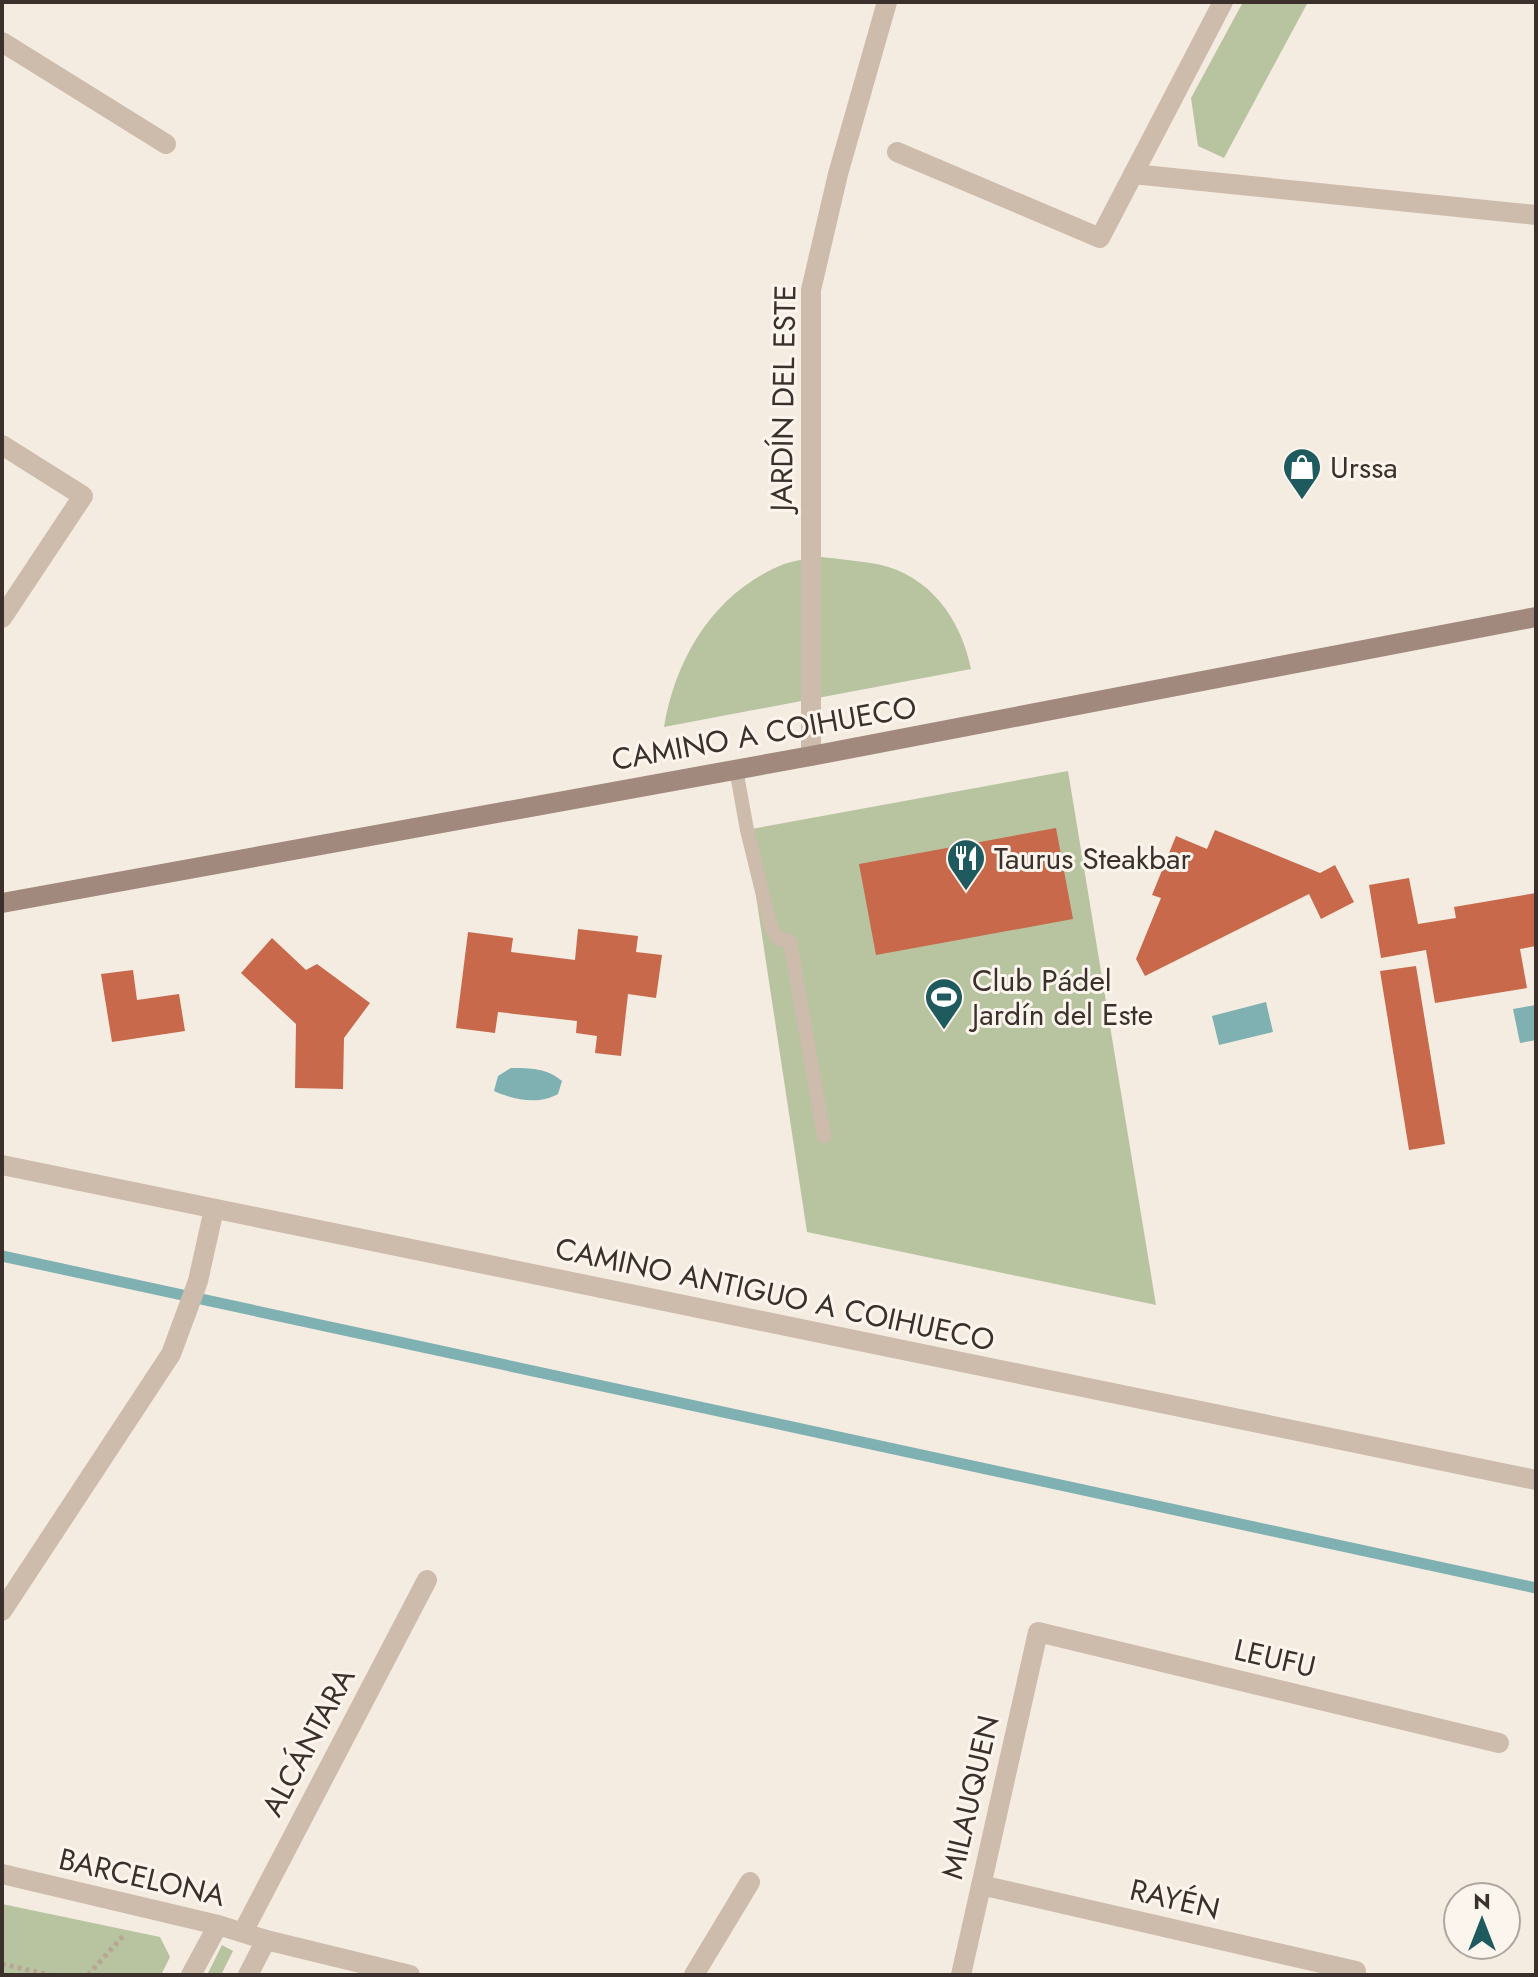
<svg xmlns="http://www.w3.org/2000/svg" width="1538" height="1977" viewBox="0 0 1538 1977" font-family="Jost,sans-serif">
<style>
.green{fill:#b8c4a0}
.water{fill:#7fb0b2}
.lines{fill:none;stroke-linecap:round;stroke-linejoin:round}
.stream{stroke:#7fb0b2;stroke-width:11}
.building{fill:#c8694b}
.path{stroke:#b9a596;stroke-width:5;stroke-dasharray:4 4;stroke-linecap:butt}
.lane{stroke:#cdbbac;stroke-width:14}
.street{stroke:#cdbbac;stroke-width:20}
.secondary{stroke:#a18a7d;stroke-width:20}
.labels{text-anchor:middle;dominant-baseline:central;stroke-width:6;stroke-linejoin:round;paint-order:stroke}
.street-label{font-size:30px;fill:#3b302b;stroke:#fbf5ee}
.poi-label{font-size:30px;fill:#3b302b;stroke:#fbf5ee;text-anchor:start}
</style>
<rect width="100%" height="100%" fill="#f4ebe1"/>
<path class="green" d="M1243,2h65l-84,156 -26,-12 -7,-48z
M821,557c19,2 38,4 56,7 53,11 84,55 94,105l-307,58c12,-71 51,-135 120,-163 12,-4 25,-5 37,-7z
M1068,771l88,534 -349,-73 -61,-402z
M2,1904l158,33 10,20 -9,18h-159z
M222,1945l11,6 -12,24h-14z"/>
<path class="water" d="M1266,1002l7,30 -54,13 -7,-29z
M1536,1005v35l-16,3 -7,-34z
M511,1068c19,0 36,0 51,13l-4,13c-19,11 -44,6 -64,-3l4,-15z"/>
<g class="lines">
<path class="stream" d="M2,1256l1534,332"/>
</g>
<path class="building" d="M1056,828l17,91 -197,36 -17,-91z
M1215,830l105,43 15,-8 19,37 -33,17 -12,-25 -164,82 -9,-17 25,-61 -9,-3 24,-59 31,13z
M1409,878l9,46 38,-6 -2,-11 82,-14v53l-16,3 7,39 -92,15 -9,-53 -45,8 -12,-73z
M578,929l60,7 -2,16 26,3 -6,43 -28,-4 -7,62 -26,-3 2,-17 -21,-3 1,-12 -79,-9 -3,21 -39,-5 12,-96 45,6 -2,14 64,8z
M272,938l34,32 11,-6 53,39 -26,35 -1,51 -48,-1 1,-64 -55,-51z
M1416,966l29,178 -36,6 -29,-179z
M133,970l4,30 42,-6 6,37 -73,11 -11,-68z"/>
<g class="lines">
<path class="path" d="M2,1964l48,11
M88,1975l37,-41"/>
<path class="lane" d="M736,769l11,61 24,98 7,10 12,4 34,194"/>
<path class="street" d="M2,42l164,102
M897,152l203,86 123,-236
M1133,174l403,41
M2,445l81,51 -81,122
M811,756v-466l27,-116 49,-172
M2,1165l1534,315
M2,1611l169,-257 27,-73 16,-72
M2,1874l216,51 48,15 144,35
M981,1885l375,86
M243,1932l184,-352
M191,1975l27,-50
M248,1975l18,-35
M694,1975l56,-93
M961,1975l77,-343 461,111"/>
<path class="secondary" d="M2,903l809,-147 725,-139"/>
</g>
<defs>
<symbol id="shop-pin" viewBox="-11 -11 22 30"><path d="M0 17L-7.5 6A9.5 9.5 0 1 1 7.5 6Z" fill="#1f5a5e" stroke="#fbf5ee"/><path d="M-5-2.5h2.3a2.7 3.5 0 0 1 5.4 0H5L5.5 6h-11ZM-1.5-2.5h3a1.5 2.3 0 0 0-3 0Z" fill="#fff"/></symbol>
<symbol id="restaurant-pin" viewBox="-11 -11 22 30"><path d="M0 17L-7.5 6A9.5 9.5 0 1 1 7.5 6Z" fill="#1f5a5e" stroke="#fbf5ee"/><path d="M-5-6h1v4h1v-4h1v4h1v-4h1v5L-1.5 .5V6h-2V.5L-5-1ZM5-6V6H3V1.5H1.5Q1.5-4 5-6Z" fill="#fff"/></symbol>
<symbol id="stadium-pin" viewBox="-11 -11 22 30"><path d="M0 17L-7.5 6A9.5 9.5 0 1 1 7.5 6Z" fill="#1f5a5e" stroke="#fbf5ee"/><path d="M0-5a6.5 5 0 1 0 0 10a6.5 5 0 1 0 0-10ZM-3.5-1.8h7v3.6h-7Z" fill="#fff"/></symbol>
</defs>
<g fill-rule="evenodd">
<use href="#shop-pin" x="1280" y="445" width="44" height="60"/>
<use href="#restaurant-pin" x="944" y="836" width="44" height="60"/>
<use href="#stadium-pin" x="922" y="975" width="44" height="60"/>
</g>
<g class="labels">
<g class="street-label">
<text transform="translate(783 398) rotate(-89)">JARDÍN DEL ESTE</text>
<text transform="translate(764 733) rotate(-10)">CAMINO A COIHUECO</text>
<text transform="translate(775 1294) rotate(12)">CAMINO ANTIGUO A COIHUECO</text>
<text transform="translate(1275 1658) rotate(13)">LEUFU</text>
<text transform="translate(308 1742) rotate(-62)">ALCÁNTARA</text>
<text transform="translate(970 1797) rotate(-77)">MILAUQUEN</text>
<text transform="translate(142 1877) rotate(13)">BARCELONA</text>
<text transform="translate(1175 1899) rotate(13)">RAYÉN</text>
</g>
<g class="poi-label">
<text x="1330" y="467">Urssa</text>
<text x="994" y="858">Taurus Steakbar</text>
<text x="972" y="980">Club Pádel<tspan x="972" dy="34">Jardín del Este</tspan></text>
</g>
</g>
<rect width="1538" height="1977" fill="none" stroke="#3b302b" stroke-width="8"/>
<g transform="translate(1482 1921)"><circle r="38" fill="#fbf5ee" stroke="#aea6a0" stroke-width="2"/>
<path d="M0-6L14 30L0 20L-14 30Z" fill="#1f5a5e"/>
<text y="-12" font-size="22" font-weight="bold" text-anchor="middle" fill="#3b302b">N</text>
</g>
</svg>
